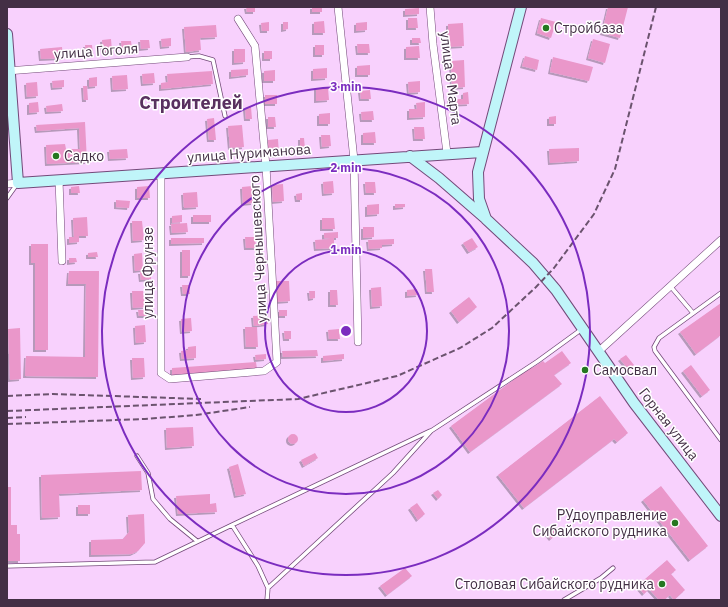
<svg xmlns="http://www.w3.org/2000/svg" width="728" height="607" viewBox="0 0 728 607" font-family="'IBM Plex Sans',sans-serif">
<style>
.building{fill:#ea97ca;filter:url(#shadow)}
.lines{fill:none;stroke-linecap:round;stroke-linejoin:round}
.service-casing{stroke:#734979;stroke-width:5}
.minor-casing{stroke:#734979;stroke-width:8}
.secondary-casing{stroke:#734979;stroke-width:12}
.service{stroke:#fff;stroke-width:3.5}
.minor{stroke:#fff;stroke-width:7}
.secondary{stroke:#c0f5f9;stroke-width:10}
.rail{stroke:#6b536e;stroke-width:2;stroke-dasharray:6 3;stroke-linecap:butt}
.ring{fill:none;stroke:#7b2cbf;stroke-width:2}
.poi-dot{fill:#257720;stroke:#fff;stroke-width:1.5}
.labels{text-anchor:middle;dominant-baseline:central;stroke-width:3;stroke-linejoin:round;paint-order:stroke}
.poi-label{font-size:14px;fill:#432f45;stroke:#fff;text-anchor:start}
.street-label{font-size:14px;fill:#432f45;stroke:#fff}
.district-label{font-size:18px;font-weight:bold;fill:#59305f;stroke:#fff}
.centre{fill:#7b2cbf;stroke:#fff;stroke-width:2}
.ring-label{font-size:12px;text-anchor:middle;font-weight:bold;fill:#7b2cbf;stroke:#fff;stroke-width:3;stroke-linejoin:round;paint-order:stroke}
</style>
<defs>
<filter id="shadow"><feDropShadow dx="-2" dy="2" stdDeviation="0" flood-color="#0004"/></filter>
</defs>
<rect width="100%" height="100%" fill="#f8d1fd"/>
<path class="building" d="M246,7h9v5h-8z
M312,7h10v5h-10z
M608,7h20l-8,31 -18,-5z
M419,8v6l-14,1v-6z
M408,18h9l1,10h-10z
M541,18l15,4 -5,16 -14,-5z
M324,21l1,12h-11v-11z
M269,22v9h-7l-1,-8z
M283,22h5v7l-5,1z
M367,22v8l-11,1v-8z
M463,23l1,23 -16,1v-23z
M216,25l1,12 -17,1 1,12 -15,2 -2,-25z
M171,38v8l-9,1 -1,-8z
M412,38h8l1,5h-9z
M111,39l1,12 -9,1 -1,-12z
M593,39l17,5 -5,19 -17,-5z
M140,40h9l1,8 -9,1z
M121,41h10l1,8 -10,1z
M357,44h12l1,9h-12z
M85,45h7l1,9h-7z
M315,45h9v10h-9z
M419,46l1,12h-14v-11z
M62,47l1,11 -22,1 -1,-10z
M234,49h11v13l-11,1z
M264,51h8v8h-8z
M525,56l14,4 -2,10 -15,-4z
M553,57l40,10 -4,14 -39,-9z
M464,60l1,27 -13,1 -1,-27z
M370,65v10h-13v-9z
M327,68v10l-14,1v-10z
M248,69v6l-17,2v-7z
M275,70v11h-11v-10z
M212,71l1,13 -52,5v-6l7,-1 -1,-8z
M154,73l1,10 -12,1 -1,-10z
M127,75l1,14 -15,1 -1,-14z
M97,77v9l-8,1v-9z
M64,80v7l-11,1 -1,-7z
M420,81v11l-11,1 -1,-11z
M37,82l1,14 -11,1 -1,-14z
M83,86h4l1,14h-4z
M316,88h12l1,12 -13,1z
M370,90l1,9h-10l-1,-8z
M468,92l1,12 -20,1v-6h14v-6z
M265,95h12v9h-12z
M38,102l1,10 -10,1v-10z
M425,102v15l-16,1v-9h8l-1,-6z
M62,104l1,7 -16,1 -1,-6z
M251,107l1,12h-6l-1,-11z
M373,111l1,9h-12l-1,-8z
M330,113v11h-11v-10z
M556,116v8h-7v-7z
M268,117h7l1,10h-8z
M214,118l2,22h-7l-2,-21z
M85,122l2,40 -40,2 -1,-19 19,-1 1,5h14l-1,-21 -42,3 -1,-6z
M242,125l2,22 -14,1 -2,-22z
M414,127h10l1,12h-10z
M375,132l1,11h-13v-10z
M321,135h9l1,11 -9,1z
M300,138h4l1,11h-5z
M278,139l1,16 -11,1v-16z
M579,148v13l-29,2 -1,-14z
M127,149l1,9 -18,1 -1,-9z
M333,181l1,12 -10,1 -1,-12z
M365,182h10l1,11h-10z
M283,184l1,17 -11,1 -1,-17z
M79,186l1,7h-9v-6z
M149,186l1,12h-13v-11z
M252,186l1,17 -10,1 -1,-17z
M197,192l1,15 -14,1 -1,-15z
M302,193v7h-5l-1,-6z
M116,200l14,1 -1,7 -13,-1z
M379,204v10l-12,1v-10z
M395,204h10v3l-10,1z
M182,215v7l-10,1v-7z
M193,215h18v7h-18z
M87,217l1,19h-9v6l-10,1v-6h5l-1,-19z
M322,218h12l1,11h-13z
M132,221h10l2,19 -11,1z
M187,223l1,9 -16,1 -1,-9z
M363,227h11v10l-11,1z
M338,232v6h-4v10l-18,1 -1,-9 16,-1 -7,-1v-5z
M245,237h10l1,11h-10z
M171,238h33v5l-33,1z
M472,238l6,9 -9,5 -6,-9z
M394,239v5l-12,1v3l-13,1 -1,-9z
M31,244h17v106h-13v-87h-4z
M182,250h8v26h-8z
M97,252l1,5h-10v-4z
M142,253l1,17 -8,1 -1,-17z
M69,258h7l1,4 -8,1z
M425,269h7l2,23h-7z
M69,271h30l-1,106 -73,-1 1,-20 59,1 1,-73h-18z
M140,272h11v7l-10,1z
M276,281h13l1,20 -13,1z
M182,285h7l1,9h-7z
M381,287l1,19 -10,1 -1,-19z
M417,289l1,6 -11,1v-6z
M330,290h7l1,15h-8z
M132,291h11l2,16 -12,1z
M309,291h6v7l-5,1z
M469,297l8,10 -18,15 -8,-11z
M721,303v32l-25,19 -16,-22z
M138,310h13v6h-12z
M279,310h8v6h-8z
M267,315l1,9 -14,2 -1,-10z
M191,318l1,13 -10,1 -1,-13z
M145,325l1,17 -10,1 -1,-17z
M245,327h12l1,20h-12z
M20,328l1,51 -11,1 -2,-51z
M339,329l1,10h-11l-1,-9z
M284,331h7v8h-6z
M196,346v12l-14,1 -1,-8 7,-1v-3z
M317,350l1,6 -35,1 -1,-6z
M562,351l9,12 -17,12 8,9 -92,68 -19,-26 80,-59 1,1 11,-7 2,2z
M266,354v5l-10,1 -1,-5z
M344,354v5l-21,2v-5z
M626,355l8,10 -6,4 -8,-10z
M132,358h12l1,19 -12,1z
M256,362l1,7 -85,6v-7z
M691,365l19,25 -8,6 -19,-25z
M600,396l28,37 -11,9 -3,-3 -90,69 -26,-33z
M193,427l1,19 -27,2 -1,-20z
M288 439a5 5 0 1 1 10 0a5 5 0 1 1-10 0Z
M315,453l3,5 -14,8 -3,-6z
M238,464l8,30 -10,2 -7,-29z
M141,471l1,19 -83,4 1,23 -18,1 -1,-43z
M661,486l47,60 -18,14 -47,-60z
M7,487h4v38h6v9h3v27h-13z
M438,490l4,5 -4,4 -5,-6z
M210,494v10l6,-1 1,9 -39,2 -2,-18z
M417,503l8,11 -7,6 -8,-12z
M78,505h12v9h-12z
M144,514l1,29 -7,8 -6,3 -41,1v-15l32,-1 6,-7 -1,-17z
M555,526l5,5 -9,8 -5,-6z
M667,560l9,10 -5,4 14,16 -11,10 -4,-5 -6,5h-5l-10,-11 -5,5 -7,-8z
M405,568l7,8 -25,19 -7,-9z"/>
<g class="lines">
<defs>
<path id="service" d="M187,57l12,-1 14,4 12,56
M7,198l10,-14
M671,287l22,26
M721,293l-62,45 -5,9 1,4 66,89
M137,456l11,17 5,26 17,20 27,22
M7,566l148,-4 77,-37
M268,588l-10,-22 -26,-41 198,-94
M267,600l1,-12 125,-115 38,-42 107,-70 44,-32
M564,600l37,-22 12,-10"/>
<path id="minor" d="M338,7l16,153 4,182
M430,7l3,37 14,109
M7,71l180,-14
M161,173v200l9,6 94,-8 13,-9 -11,-196 -11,-120 -17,-27
M59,180l3,81
M7,184l11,-1
M598,352l123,-112"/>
<path id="secondary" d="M521,7l-43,165 1,27 7,20 47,44 23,27 78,113 87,113
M7,34l11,149 464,-31
M410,156l29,22 46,40"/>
</defs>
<use href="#service" class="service-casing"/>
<use href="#minor" class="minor-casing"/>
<use href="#secondary" class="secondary-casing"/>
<use href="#service" class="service"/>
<use href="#minor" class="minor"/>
<use href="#secondary" class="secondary"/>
<path class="rail" d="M7,396l46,-2 148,5
M7,411l291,-12 99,-23 63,-28 32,-20 44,-41 18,-19 40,-54 21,-45 41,-162
M7,418l19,-1
M7,424l138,-5 51,-4 54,-8"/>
</g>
<g class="ring">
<circle cx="346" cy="331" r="81"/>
<circle cx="346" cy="331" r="163"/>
<circle cx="346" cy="331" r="244"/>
</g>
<g class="poi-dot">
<circle cx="546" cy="28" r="4"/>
<circle cx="56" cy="156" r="4"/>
<circle cx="585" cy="370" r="4"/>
<circle cx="675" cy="523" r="4"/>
<circle cx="662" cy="584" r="4"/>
</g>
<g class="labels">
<g class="poi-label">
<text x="554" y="28">Стройбаза</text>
<text x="64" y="156">Садко</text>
<text x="593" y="370">Самосвал</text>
<text x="667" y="515" text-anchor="end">РУдоуправление<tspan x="667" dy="16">Сибайского рудника</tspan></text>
<text x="654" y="584" text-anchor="end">Столовая Сибайского рудника</text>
</g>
<g class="street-label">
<text transform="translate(96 51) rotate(-4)">улица Гоголя</text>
<text transform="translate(451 78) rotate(83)">улица 8 Марта</text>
<text transform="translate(249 153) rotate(-4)">улица Нуриманова</text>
<text transform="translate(258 249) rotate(-93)">улица Чернышевского</text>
<text transform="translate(148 273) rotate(-90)">улица Фрунзе</text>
<text transform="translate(669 424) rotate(52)">Горная улица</text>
</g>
<g class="district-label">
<text x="191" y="102">Строителей</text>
</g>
</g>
<circle cx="346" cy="331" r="6" class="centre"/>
<g class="ring-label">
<text x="346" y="91">3 min</text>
<text x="346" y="172">2 min</text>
<text x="346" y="254">1 min</text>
</g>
<rect width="728" height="607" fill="none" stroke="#432f45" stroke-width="16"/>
</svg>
